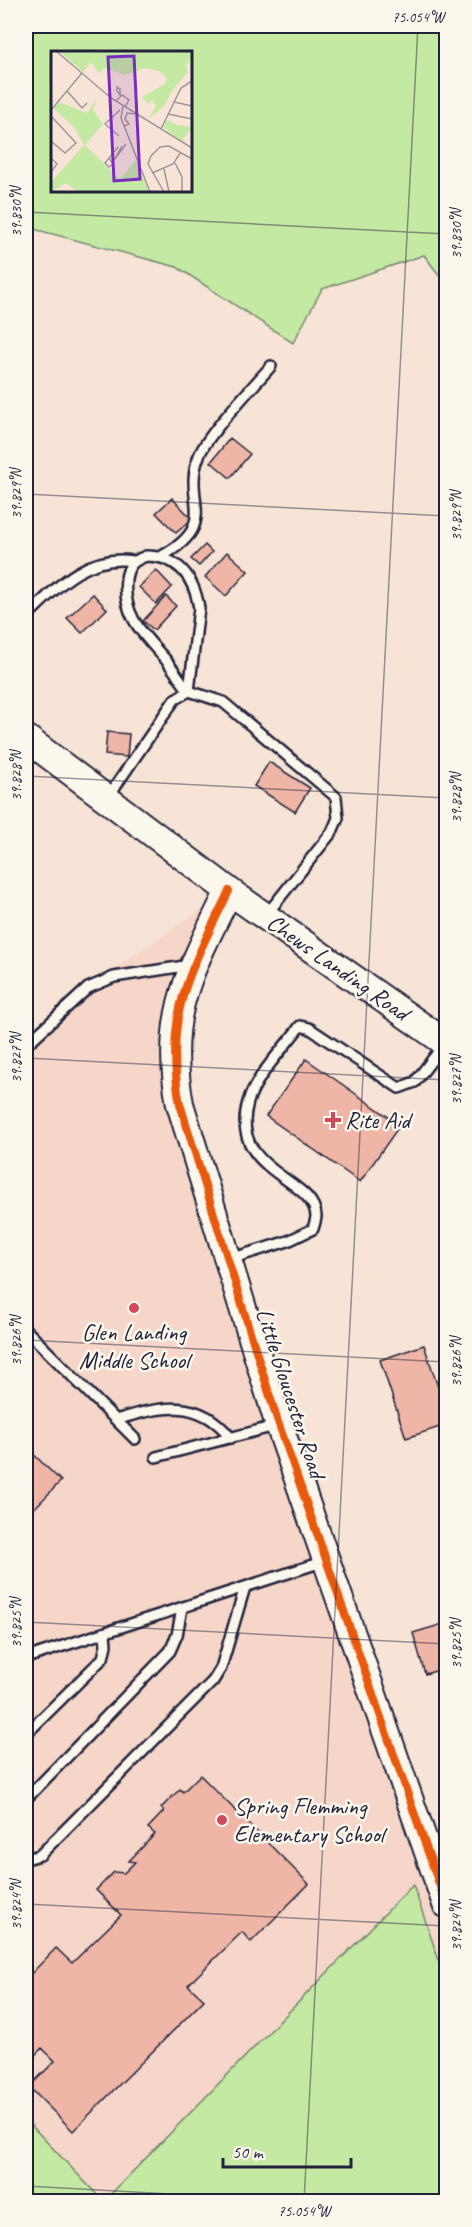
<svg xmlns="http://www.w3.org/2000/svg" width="472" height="2227" viewBox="0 0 472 2227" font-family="Caveat,sans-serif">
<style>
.built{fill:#f5d6c9}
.green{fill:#c4e9a3;stroke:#73866f;stroke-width:1.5;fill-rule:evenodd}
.building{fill:#efb6a7;stroke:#22223b;stroke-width:1.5}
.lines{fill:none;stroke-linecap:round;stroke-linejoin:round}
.lane-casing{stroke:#22223b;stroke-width:14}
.secondary-casing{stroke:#22223b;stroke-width:30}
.lane{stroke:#fbf7ec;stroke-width:9}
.secondary{stroke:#fbf7ec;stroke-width:26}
.cycleway-casing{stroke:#fbf7ec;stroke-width:11}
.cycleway{stroke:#e8590c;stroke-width:8}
.ticks{fill:none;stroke:#22223b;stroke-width:1.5;stroke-opacity:0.45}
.poi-dot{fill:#d1495b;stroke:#fbf7ec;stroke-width:2}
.labels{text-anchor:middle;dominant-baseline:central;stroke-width:5;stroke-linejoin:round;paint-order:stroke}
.street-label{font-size:24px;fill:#22223b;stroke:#fbf7ec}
.poi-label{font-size:24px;fill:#22223b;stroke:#fbf7ec;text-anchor:start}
.inset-road{fill:none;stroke:#a29699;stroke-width:1.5}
.view{fill:#7b2cbf;fill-opacity:0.15;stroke:#7b2cbf;stroke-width:3}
.inset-edge{fill:none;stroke:#22223b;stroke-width:3}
.neatline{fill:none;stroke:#22223b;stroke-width:2}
.ticks-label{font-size:15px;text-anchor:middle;fill:#22223b}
</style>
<rect width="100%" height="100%" fill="#f7e4d7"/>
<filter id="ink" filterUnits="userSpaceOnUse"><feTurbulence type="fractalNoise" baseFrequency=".0167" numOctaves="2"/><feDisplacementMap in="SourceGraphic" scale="12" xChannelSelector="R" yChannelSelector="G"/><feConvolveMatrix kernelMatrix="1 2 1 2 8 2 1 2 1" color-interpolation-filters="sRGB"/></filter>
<g filter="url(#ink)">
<path class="built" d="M229,891l-44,91 -11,91 272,831v297l-420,1v-1146l93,-91z"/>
<path class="green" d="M26,26h420v258l-22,-29 -102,34 -29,54 -116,-76 -151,-40zM52,52h138v138h-138z
M413,1885l33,96v220h-342z
M26,2120l77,81h-77z"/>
<path class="building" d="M230,438l20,16 -20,24 -19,-16z
M172,498l20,21 -16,14 -20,-20z
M205,545l7,7 -13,14 -8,-7z
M227,552l21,19 -22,25 -21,-19z
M156,570l16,17 -16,17 -17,-17z
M93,594l14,15 -25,24 -15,-15z
M166,596l10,10 -22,24 -11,-9z
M107,732l22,2 -2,23 -22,-2z
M269,762l41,26 -15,24 -41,-26z
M306,1059l94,66 -40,57 -94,-66z
M424,1345l22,66v14l-40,13 -26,-78z
M26,1447l35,34 -35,36z
M446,1623v21l-3,1 3,23 -21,6 -12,-41z
M200,1775l109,109 -58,58 -9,-10 -54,53 16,15 -131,131 -44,-44 26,-26 -13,-13 -16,16v-85l30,-31 16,15 49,-48 -25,-25 18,-18 10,1 11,-11 -6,-1 26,-27 -7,-6 16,-17 -3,-3 19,-19 3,3z"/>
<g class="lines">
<defs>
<path id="lane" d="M146,556c32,0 48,21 53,52l-10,83c-8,-10 -15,-21 -23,-31 -22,-25 -44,-44 -40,-81 2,-14 7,-18 20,-23z
M162,556c60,-33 19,-56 37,-100 9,-23 54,-69 72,-90
M26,617c31,-30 60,-63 107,-56
M108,797l67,-98 14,-8 34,11 113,95 2,21 -6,14 -65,82
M26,1045l62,-57 26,-11 77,-12
M230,1259l58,-18 25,-12c1,-4 3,-9 3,-13 -2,-39 -88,-44 -68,-114 7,-25 37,-55 52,-76l9,2 90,60 16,-6 30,-39
M26,1330l109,109
M116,1420c45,-14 83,-23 115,18
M156,1457l123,-32
M26,1658l299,-97
M26,1734l77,-76 3,-13 -1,-12
M26,1799l144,-148 7,-16 5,-27
M26,1859l14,-4 173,-174 8,-13 24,-81"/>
<path id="secondary" d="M26,738l203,153 217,152
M229,891c-38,79 -66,122 -49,213l97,315 169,485"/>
</defs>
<use href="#lane" class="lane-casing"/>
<use href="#secondary" class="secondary-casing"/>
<use href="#lane" class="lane"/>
<use href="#secondary" class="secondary"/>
<defs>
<path id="cycleway" d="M229,891c-38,79 -66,122 -49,213l97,315 169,485"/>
</defs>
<use href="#cycleway" class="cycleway-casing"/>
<use href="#cycleway" class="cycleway"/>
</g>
</g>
<path class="ticks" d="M26,212l420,22M26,494l420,22M26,776l420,22M26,1058l420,22M26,1340l420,22M26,1622l420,22M26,1904l420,22M26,2186l289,16M304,2202l114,-2176"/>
<g class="poi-dot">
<path d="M330 1111h6v6h6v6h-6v6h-6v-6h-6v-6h6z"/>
<circle cx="134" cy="1308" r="6"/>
<circle cx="222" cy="1820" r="6"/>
</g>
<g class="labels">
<g class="street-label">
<text transform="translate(338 967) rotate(35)">Chews Landing Road</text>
<text transform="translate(291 1393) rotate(72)">Little Gloucester Road</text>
</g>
<g class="poi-label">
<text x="345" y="1120">Rite Aid</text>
<text x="134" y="1332" text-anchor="middle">Glen Landing<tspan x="134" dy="28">Middle School</tspan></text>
<text x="234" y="1806">Spring Flemming<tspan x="234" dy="28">Elementary School</tspan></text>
</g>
</g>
<g transform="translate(51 51)">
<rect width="141" height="141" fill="#f7e4d7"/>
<path d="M8,0h133v7l-6,8 2,6 -17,20 -6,13 -16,14 7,-14 -4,-5 -4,4 -6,-7 23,-13 2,-6 -8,-7 -14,-3 -20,7 -21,-7 -5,5 -8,-11 -8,10zM46,48l-4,11 10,14 -18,21 35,34 16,-19 13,32h-71l-12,-9 -15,9v-10l33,-37 -10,-18 -21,-19 6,-6 28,11zM116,69l10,5 15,2 -10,14 -19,-14z" fill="#c4e9a3"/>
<path class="inset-road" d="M5,0l55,47 81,50M66,36l3,2v6l-3,-4zM16,40l15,17 5,-5M65,50l6,-6 7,5 -4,7M123,51l18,4M72,55l-2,12 29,74M0,59l31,-37M117,63l24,5M0,65l25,27 -11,10 -14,-12M73,75l5,-2 -4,-5 2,-6 8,1M110,78l20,-41 11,-7M68,85l-14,-12 15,-14M71,95l-8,14 12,-16M0,107l6,6 -6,8M58,107l4,6 -4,3 -4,-4 13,-16M124,112l7,14v15M113,118l5,23M101,122l21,-9 8,-12M113,141l-16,-28 3,-8 9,-9 9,-1 23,13"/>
<path class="view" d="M83,5l6,123 -26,2 -6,-124z"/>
<rect width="141" height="141" class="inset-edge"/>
</g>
<rect width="472" height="2227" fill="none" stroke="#fbf7ec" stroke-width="66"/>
<path d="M223 2158v9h128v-9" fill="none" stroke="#22223b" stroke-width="3"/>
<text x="232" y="2158" font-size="18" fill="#22223b" stroke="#fbf7ec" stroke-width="4.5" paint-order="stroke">50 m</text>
<rect x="33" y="33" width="406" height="2161" class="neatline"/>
<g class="ticks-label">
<text x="418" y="22">75.054°W</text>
<text transform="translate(16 212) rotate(-90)" y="5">39.830°N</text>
<text transform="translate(456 234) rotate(-90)" y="5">39.830°N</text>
<text transform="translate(16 494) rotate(-90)" y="5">39.829°N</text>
<text transform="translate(456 516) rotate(-90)" y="5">39.829°N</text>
<text transform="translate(16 776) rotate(-90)" y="5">39.828°N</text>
<text transform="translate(456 798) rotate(-90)" y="5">39.828°N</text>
<text transform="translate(16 1058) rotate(-90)" y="5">39.827°N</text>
<text transform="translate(456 1080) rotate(-90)" y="5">39.827°N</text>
<text transform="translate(16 1341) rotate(-90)" y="5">39.826°N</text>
<text transform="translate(456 1362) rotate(-90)" y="5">39.826°N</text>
<text transform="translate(16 1623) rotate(-90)" y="5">39.825°N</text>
<text transform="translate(456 1644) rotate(-90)" y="5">39.825°N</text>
<text transform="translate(16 1905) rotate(-90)" y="5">39.824°N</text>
<text transform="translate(456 1926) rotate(-90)" y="5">39.824°N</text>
<text x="304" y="2216">75.054°W</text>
</g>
</svg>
